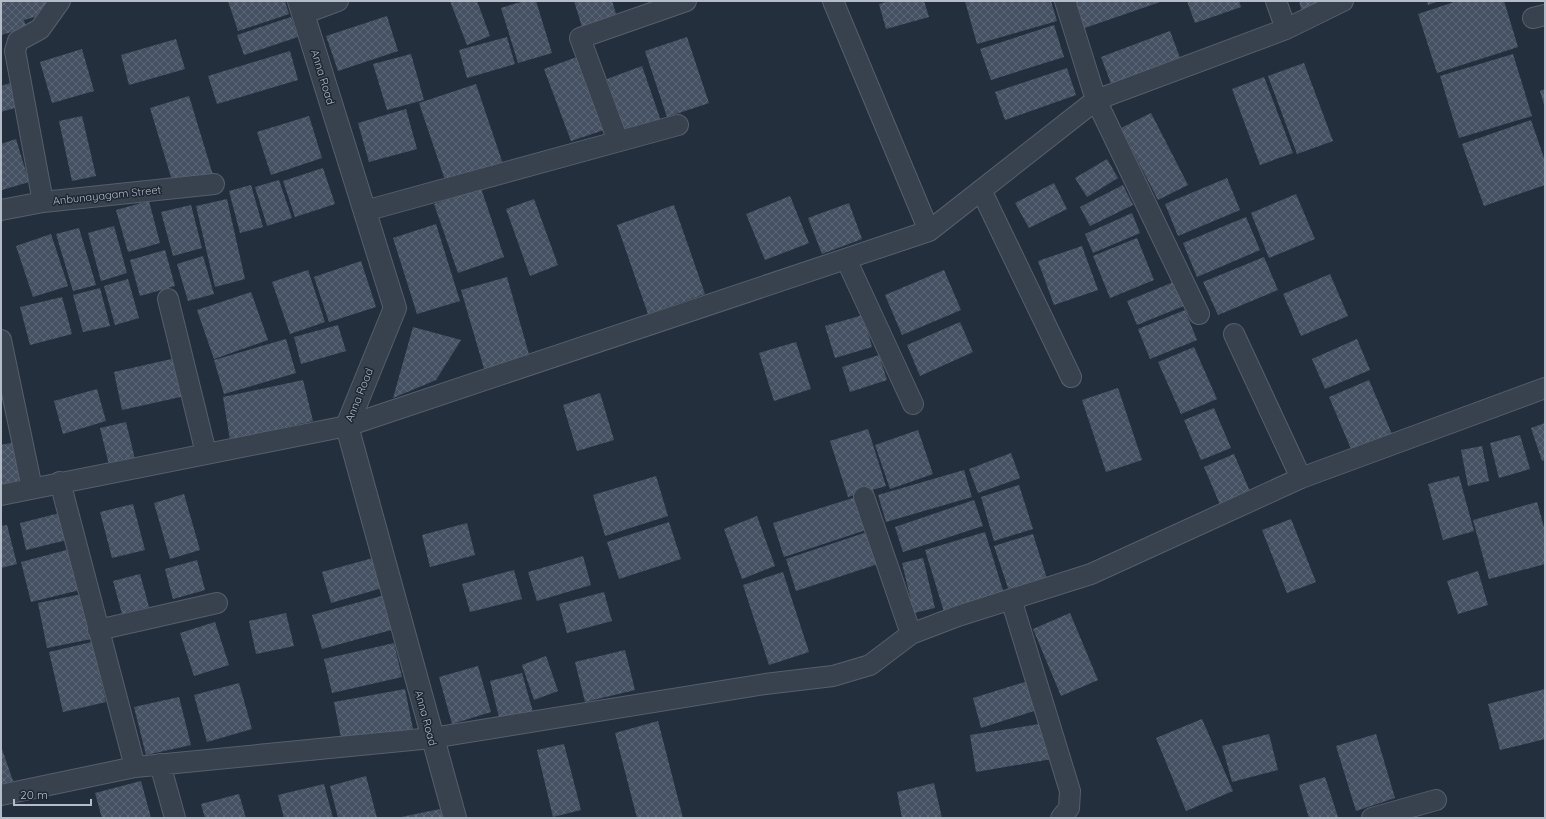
<svg xmlns="http://www.w3.org/2000/svg" width="1546" height="819" viewBox="0 0 1546 819" font-family="Quicksand,sans-serif">
<style>
.building{fill:url(#building-cross-hatch)}
.lines{fill:none;stroke-linecap:round;stroke-linejoin:round}
.minor-casing{stroke:#565f6c;stroke-width:22}
.tertiary-casing{stroke:#565f6c;stroke-width:24}
.minor{stroke:#38414e;stroke-width:20}
.tertiary{stroke:#38414e;stroke-width:22}
.labels{text-anchor:middle;dominant-baseline:central;stroke-width:3;stroke-linejoin:round;paint-order:stroke}
.street-label{font-size:11px;fill:#b4bcc9;stroke:#1d2633}
</style>
<defs>
<pattern id="building-cross-hatch" width="8" height="8" patternUnits="userSpaceOnUse"><rect width="8" height="8" fill="#455162"/><path d="M0 0l8 8M0 8l8-8" fill="none" stroke="#5d6877"/></pattern>
</defs>
<rect width="100%" height="100%" fill="#242f3e"/>
<path class="building" d="M1,1h47l4,11 -28,8 2,8 -25,7z
M228,1h57l4,13 -51,17z
M450,1h27l13,35 -23,9z
M524,1h12l16,52 -34,10 -17,-55z
M574,1h38l5,16 -35,10z
M890,1h34l5,16 -43,12 -7,-25z
M965,1h86l6,20 -80,23z
M1069,1h90l1,1 -81,28z
M1187,1h52l2,6 -46,16z
M1299,1h23l-20,11z
M1427,1h12l-11,4z
M1457,1h47l14,46 -81,26 -19,-59z
M387,16l11,35 -60,20 -12,-35z
M291,17l7,20 -54,18 -7,-20z
M1054,25l10,32 -73,23 -11,-31z
M1170,31l12,32 -69,26 -12,-32z
M507,37l8,27 -48,14 -8,-28z
M687,37l22,66 -42,14 -22,-66z
M176,39l9,30 -56,16 -8,-30z
M82,49l12,42 -42,12 -12,-41z
M290,51l8,29 -81,24 -9,-28z
M411,54l13,46 -37,10 -14,-46z
M1513,54l19,62 -73,22 -19,-62z
M577,57l27,73 -33,11 -27,-72z
M1304,63l29,78 -36,13 -29,-78z
M642,66l19,55 -36,12 -18,-54z
M1067,68l9,27 -71,25 -10,-28z
M1264,77l29,76 -33,12 -28,-76z
M13,82l8,24 -20,6v-26z
M476,84l28,83 -57,19 -28,-83z
M1545,89v19l-5,-17z
M189,96l24,79 -39,12 -24,-79z
M406,109l11,40 -48,13 -11,-39z
M1151,113l37,72 -30,15 -37,-72z
M82,116l14,60 -24,5 -13,-60z
M309,116l13,42 -51,17 -14,-43z
M1531,120l14,41v24l-61,21 -22,-62z
M16,139l13,43 -27,8 -1,-46z
M1107,159l11,19 -31,19 -12,-19z
M323,168l12,36 -40,13 -12,-36z
M1227,178l13,32 -62,26 -13,-32z
M279,180l13,38 -25,8 -12,-39z
M1054,183l13,26 -38,19 -14,-25z
M251,185l12,42 -23,6 -11,-42z
M1123,185l10,20 -43,21 -10,-19z
M481,188l23,69 -46,16 -24,-69z
M1296,194l19,45 -46,19 -18,-45z
M790,196l19,47 -44,17 -19,-46z
M227,199l18,80 -30,8 -19,-81z
M534,199l24,66 -28,11 -24,-67z
M149,201l11,42 -32,9 -12,-42z
M849,203l13,36 -40,15 -14,-36z
M191,205l11,43 -29,8 -12,-44z
M674,205l31,89 -57,20 -31,-89z
M1132,213l8,20 -47,20 -8,-19z
M1246,217l14,33 -63,27 -14,-34z
M436,224l24,77 -43,13 -24,-76z
M114,226l13,47 -26,8 -13,-48z
M79,228l17,57 -23,6 -17,-57z
M51,234l17,52 -35,11 -17,-51z
M1137,238l17,42 -44,18 -17,-42z
M1082,246l16,44 -44,15 -16,-44z
M165,250l10,36 -35,10 -10,-36z
M203,256l11,38 -26,7 -11,-37z
M1264,257l14,33 -60,25 -15,-33z
M361,261l15,46 -47,15 -15,-45z
M308,270l17,52 -35,12 -18,-52z
M944,270l17,40 -59,25 -17,-40z
M1330,274l18,42 -47,20 -18,-42z
M507,277l23,81 -45,14 -24,-82z
M128,279l11,39 -24,7 -11,-39z
M1176,281l10,24 -49,20 -10,-24z
M100,288l10,38 -27,6 -10,-37z
M251,292l17,48 -54,19 -17,-49z
M62,297l10,37 -42,11 -10,-38z
M1185,310l12,30 -47,19 -12,-30z
M863,315l9,32 -37,11 -10,-32z
M960,322l13,30 -53,24 -13,-31z
M338,325l8,26 -45,13 -7,-27z
M413,327l48,13 -25,40 -43,18z
M286,339l10,34 -72,21 -10,-34z
M1357,339l13,31 -45,19 -13,-30z
M796,342l15,47 -37,12 -15,-48z
M1194,347l23,52 -36,15 -23,-52z
M879,355l8,25 -37,12 -8,-25z
M176,358l9,38 -63,14 -8,-38z
M303,380l10,41 -83,19 -7,-43z
M1369,380l25,59 -40,17 -25,-59z
M1118,388l24,72 -36,12 -24,-72z
M97,389l9,32 -43,13 -9,-33z
M600,393l14,47 -37,11 -14,-46z
M1214,408l17,40 -30,12 -17,-40z
M126,422l9,37 -26,6 -9,-37z
M1545,423v37l-3,1 -11,-33z
M868,429l18,57 -38,11 -18,-56z
M918,430l15,44 -43,15 -15,-44z
M1520,435l10,34 -31,9 -9,-35z
M15,442l9,37 -23,6v-40z
M1482,446l7,35 -21,5 -7,-36z
M1011,453l9,25 -42,15 -9,-24z
M1234,454l17,40 -30,13 -17,-40z
M964,470l8,27 -86,25 -8,-27z
M656,476l12,40 -63,20 -12,-41z
M1459,476l15,55 -31,9 -15,-56z
M1019,485l14,44 -39,12 -13,-44z
M184,494l16,56 -30,9 -16,-56z
M856,497l10,33 -82,27 -11,-34z
M974,500l9,26 -80,26 -8,-25z
M1537,502l8,29v33l-56,15 -16,-59z
M133,504l12,46 -33,8 -12,-46z
M64,512l7,27 -45,11 -6,-27z
M757,516l18,50 -33,13 -18,-50z
M1291,519l25,63 -29,11 -25,-63z
M669,522l12,37 -62,20 -12,-37z
M467,523l8,32 -45,12 -8,-32z
M7,525l10,39 -16,4v-42z
M867,532l11,32 -82,27 -10,-32z
M985,532l20,65 -60,18 -20,-65z
M1033,534l15,48 -38,12 -16,-48z
M74,548l10,41 -53,13 -10,-40z
M583,556l8,29 -54,16 -9,-29z
M373,558l9,30 -51,15 -9,-31z
M923,558l12,50 -21,5 -12,-50z
M197,560l8,30 -32,9 -8,-30z
M514,570l8,29 -52,13 -8,-28z
M1478,571l10,34 -30,9 -11,-33z
M783,572l26,80 -40,13 -26,-80z
M140,574l9,33 -27,7 -9,-33z
M604,592l8,29 -45,12 -8,-29z
M87,593l9,45 -49,10 -9,-45z
M385,595l10,34 -73,20 -10,-34z
M286,613l8,33 -38,8 -7,-33z
M1070,613l28,67 -37,16 -28,-67z
M215,622l14,43 -35,11 -14,-43z
M92,642l14,60 -43,10 -14,-60z
M394,643l8,34 -70,16 -8,-34z
M625,650l10,40 -50,12 -10,-40z
M546,656l12,35 -24,9 -12,-35z
M478,666l13,46 -39,12 -13,-47z
M522,673l11,39 -33,9 -10,-40z
M1028,681l9,29 -56,18 -8,-30z
M239,683l13,46 -45,13 -13,-47z
M405,689l8,40 -71,14 -8,-41z
M1545,689v50l-45,11 -12,-46z
M179,697l12,48 -45,10 -12,-48z
M1202,719l31,72 -47,20 -30,-73z
M658,721l25,97h-46l-22,-85z
M1046,723l6,36 -76,13 -6,-37z
M1269,734l9,36 -46,12 -10,-36z
M1376,734l19,64 -39,13 -20,-65z
M564,744l17,66 -28,7 -16,-67z
M1,746l12,35 -12,4z
M366,776l11,42h-39l-8,-32z
M1325,777l13,40 -29,1 -10,-33z
M141,781l10,37h-49l-7,-25z
M934,783l8,35h-40l-5,-26z
M324,784l9,34h-49l-6,-23z
M239,794l7,24h-41l-4,-14z
M445,808l2,10h-46v-1z"/>
<g class="lines">
<defs>
<path id="minor" d="M833,1l96,230
M1065,1l31,99 103,214
M1276,1l10,28
M303,14l35,-13
M1533,18l12,-3
M618,141l-38,-103 106,-37
M981,190l90,187
M43,202l-28,-151 3,-10 22,-12 20,-28
M1,210l42,-8 171,-18
M365,211l313,-86
M846,259l67,145
M168,299l38,154
M1234,334l67,144
M1,340l31,148
M60,482l75,285
M1,495l346,-69 582,-195 167,-131 190,-71 57,-28
M864,497l47,137
M1011,599l59,192 -1,17 -8,10
M98,630l119,-27
M160,764l15,54
M1,795l134,-28 297,-29 333,-54 68,-8 37,-11 41,-31 47,-18 133,-42 210,-96 244,-90
M1372,818l64,-18"/>
<path id="tertiary" d="M299,1l96,307 -48,118 108,392"/>
</defs>
<use href="#minor" class="minor-casing"/>
<use href="#tertiary" class="tertiary-casing"/>
<use href="#minor" class="minor"/>
<use href="#tertiary" class="tertiary"/>
</g>
<g class="labels">
<g class="street-label">
<text transform="translate(323 77) rotate(73)">Anna Road</text>
<text transform="translate(107 195) rotate(-6)">Anbunayagam Street</text>
<text transform="translate(359 395) rotate(-68)">Anna Road</text>
<text transform="translate(426 718) rotate(75)">Anna Road</text>
</g>
</g>
<rect width="1546" height="819" fill="none" stroke="#b4bcc9" stroke-width="4"/>
<path d="M14 799v6h77v-6" fill="none" stroke="#b4bcc9" stroke-width="2"/>
<text x="20" y="799" font-size="12" fill="#b4bcc9" stroke="#1d2633" stroke-width="3" paint-order="stroke">20 m</text>
</svg>
